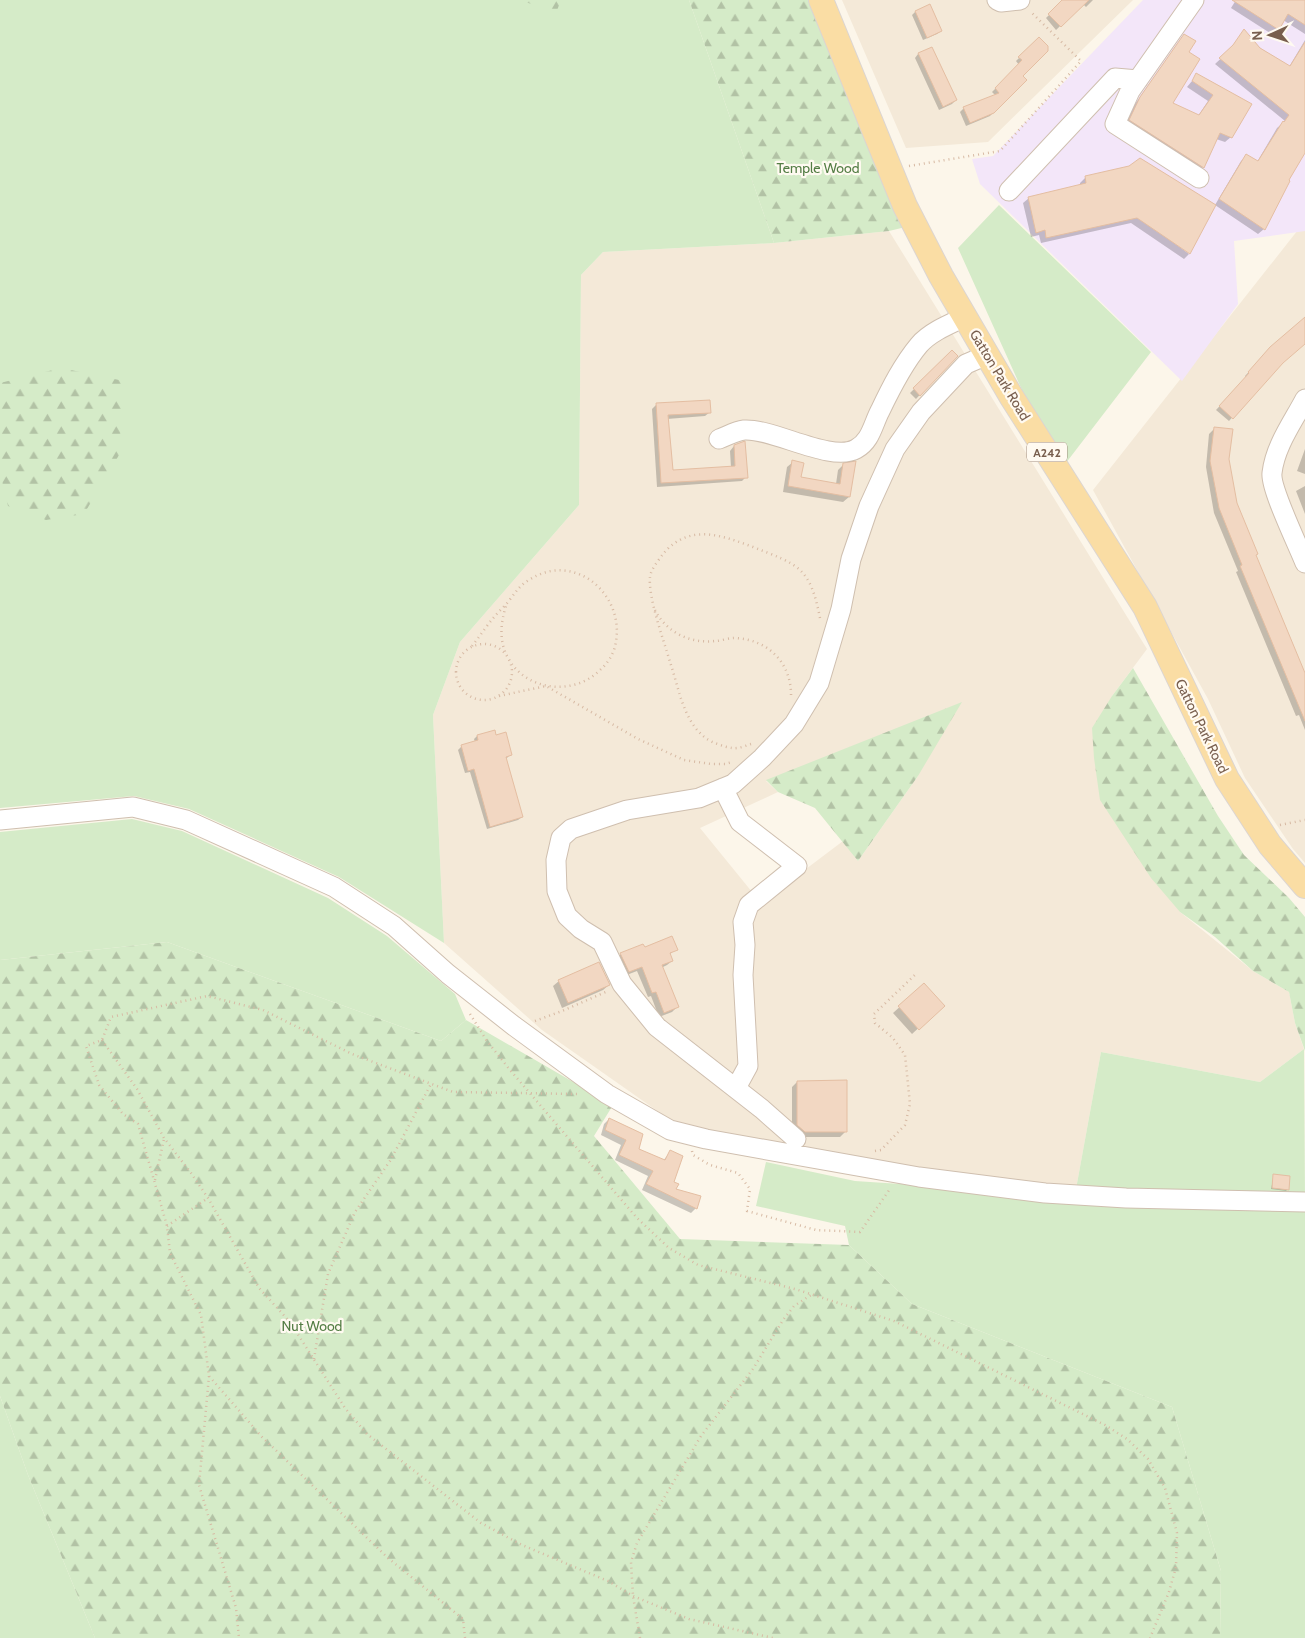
<svg xmlns="http://www.w3.org/2000/svg" width="1305" height="1638" viewBox="0 0 1305 1638" font-family="Cabin,sans-serif">
<style>
.residential{fill:#f4e9d8;fill-rule:evenodd}
.education{fill:#f3e6f9}
.green{fill:#d5ebc8}
.forest{fill:url(#forest-firs)}
.shadow{fill:#0003}
.building{fill:#f2d7c2;stroke:#e4bea2}
.lines{fill:none;stroke-linecap:round;stroke-linejoin:round}
.minor-casing{stroke:#cfbfaf;stroke-width:21}
.major-casing{stroke:#dcd5d1;stroke-width:26}
.path{stroke:#d7baa4;stroke-width:2.5;stroke-dasharray:1 4;stroke-linecap:butt}
.minor{stroke:#fff;stroke-width:19}
.major{stroke:#fadda4;stroke-width:24}
.labels{text-anchor:middle;dominant-baseline:central;stroke-width:4.5;stroke-linejoin:round;paint-order:stroke}
.shield{fill:#fffaf1;stroke:#a08d7e;stroke-width:1}
.shield-label{font-size:12px;font-weight:bold;fill:#785e4d}
.park-label{font-size:14px;fill:#537d44;stroke:#fffaf1}
.street-label{font-size:14px;fill:#785e4d;stroke:#fffaf1}
</style>
<defs>
<pattern id="forest-firs" width="22" height="20" patternUnits="userSpaceOnUse" patternTransform="scale(1.25)"><rect width="22" height="20" fill="#d5ebc8"/><path d="M5 1l3.5 6h-7zM16 11l3.5 6h-7z" fill="#b2c2a5"/></pattern>
</defs>
<rect width="100%" height="100%" fill="#fcf6ea"/>
<path class="residential" d="M842,0h291l-145,142 -82,6z
M1305,221v642l-12,-14 -48,-71 -37,-79 -115,-209z
M889,231l258,418 -35,47 68,216 73,59 36,21 6,31 9,26 -44,33 -159,-30 -25,137 -193,-26 -207,-39 -134,-94 -98,-87 -11,-228 27,-73 119,-137 2,-230 22,-23 171,-9zM918,776l-60,85 -15,-20 -82,62 -61,-75 78,-36 -12,-11z"/>
<path class="education" d="M1143,0h162v231l-71,10 4,63 -56,77 -202,-197 -8,-25 21,-3z"/>
<path class="green" d="M0,0h689l85,243 -171,9 -22,23 -2,230 -119,137 -27,73 11,228 -105,-66 -150,-68 -55,-13 -134,12z
M999,205l152,147 -92,120 -101,-224z
M132,819l50,12 146,67 59,38 68,58 11,26 -25,21 -274,-99 -167,18v-128z
M1304,1049l1,149 -229,-9 25,-137 159,30z
M766,1162l89,19 450,30v427h-85l1,-67 -49,-164 -260,-103 -63,-59 -4,-19 -89,-20z
M0,1396l28,79 67,163h-95z"/>
<path class="forest" d="M520,0h41l-5,13z
M689,0h132l93,225 -25,6 -115,12z
M61,368l63,13 -5,74 -35,59 -38,6 -38,-14 -8,-33v-90z
M1133,668l85,148 26,39 45,43 16,19v134l-10,-28 -6,-31 -36,-21 -38,-34 -35,-25 -29,-34 -51,-78 -6,-42 -2,-30 20,-32z
M962,702l-44,74 -60,85 -43,-53 -37,-16 -12,-12z
M167,942l274,99 25,-21 147,85 -19,31 86,103 169,6 63,59 260,103 49,164 -1,67h-1125l-67,-163 -28,-79v-436z"/>
<path class="shadow" d="M1064,0h29l-7,7 -3,-3 -27,26 -10,-12z
M1236,0h69v34l-22,-14 -5,10 -5,5 -42,-27z
M929,6l12,25 -4,3 -14,6 -11,-25 3,-3z
M1244,31l16,17 29,19 16,-27v111l-18,29 -23,49 -6,5 -43,-29 26,-44 6,-5 10,6 20,-34 8,-7 -70,-57 14,-13z
M1184,35l4,17 -17,51 27,13 10,-15 -21,-14 10,-12 53,30 -19,32 -6,5 -9,-3 -13,28 -6,5 -72,-46 10,-22z
M1039,38l-18,38 4,4 -35,36 -24,10 -6,-14 4,-4 32,-12 -4,-4 27,-27 -3,-4z
M931,48l25,52 -4,4 -13,6 -24,-52 3,-4z
M1086,177l103,77 -5,5 -53,-36 -90,20 -2,-8 -8,2 -8,-34 6,-5 51,-12v-3z
M1305,327v16l-25,21 -51,57 -13,-11 30,-32 -1,-2 21,-23z
M952,352l4,4 -40,43 -6,-6z
M709,401l1,11 -5,4 -38,3 5,52 59,-4 -1,-16 4,-5 12,31 -4,4 -85,6 -5,-78 4,-4z
M1214,429l14,30 8,45 19,51 50,121v54l-6,-15 -3,1 -60,-144 2,-1 -24,-58 -8,-46 3,-33z
M1305,449v25l-8,-3z
M793,462l7,16 36,6 2,-14 6,-6 5,33 -6,5 -60,-10 4,-25z
M1305,486v28l-9,-23z
M477,736l18,1 15,18 -4,4 16,58 -4,3 -31,9 -17,-57 -5,1 -7,-23 4,-4 13,-4 -1,-3z
M643,946l1,3h32l-7,6 3,6 -5,4 -6,3 16,39 -5,5 -13,5 -8,-21 -3,1 -11,-26 -13,5 -8,-17 5,-5z
M559,981l50,4 -6,5 -41,18 -9,-22z
M924,985l13,26 -25,23 -19,-21z
M797,1082l49,49 -6,6h-41l-7,-6v-44z
M609,1119l29,30 25,12 7,-9 5,38 21,18 -5,5 -49,-23 6,-14 -33,-16 6,-15 -20,-10 3,-11z
M1274,1175l14,14 -2,2 -15,-2z"/>
<path class="building" d="M1062,0h27l-28,27 -13,-13z
M1232,0h73v25l-17,-11 -9,16z
M930,4l12,27 -15,7 -12,-27z
M1244,29l16,19 30,18 15,-24v111l-16,27 1,1 -25,49 -46,-31 27,-45 12,7 25,-40 1,1 5,-7 -70,-57 14,-13z
M1184,34l12,7 -7,11 11,7 -27,44 26,12 14,-20 -21,-14 4,-8 56,31 -20,34 -12,-5 -16,35 -75,-48 11,-23z
M1039,37l9,9v5l-25,25 4,4 -33,33 -24,10 -7,-16 36,-14 -4,-5 27,-28 -4,-3z
M932,47l25,53 -14,7 -25,-54z
M1140,158l76,47 -26,49 -53,-36 -91,20 -1,-8 -9,3 -8,-36 58,-14 -1,-7 44,-10z
M1305,317v27l-22,19 -50,56 -14,-13 30,-33 -1,-1 22,-25z
M952,350l6,6 -38,40 -7,-8z
M710,400l1,13 -43,2 5,55 62,-4 -1,-21 11,-4 3,37 -87,5 -5,-80z
M1214,427l19,2 -4,30 8,44 21,51 -2,1 49,118v48l-65,-155 2,-1 -23,-57 -9,-47z
M792,460l12,3 -3,14 39,7 3,-21 13,-2 -6,36 -62,-11z
M495,730l1,5 10,-3 6,23 -6,2 17,60 -33,10 -16,-58 -6,2 -7,-26 17,-5 -1,-5z
M672,936l6,14 -8,3 3,8 -11,4 17,42 -15,6 -8,-21 -4,1 -10,-26 -13,5 -9,-19 23,-9 2,3z
M599,962l11,23 -42,18 -10,-23z
M924,983l21,23 -26,24 -21,-24z
M847,1080v52h-42l-8,-7v-44z
M609,1118l34,16 -4,15 26,11 5,-10 13,6 -9,26 5,2 -3,5 25,7 -4,13 -51,-25 7,-13 -34,-16 7,-15 -21,-10z
M1273,1174l17,2 -1,14 -17,-2z"/>
<g class="lines">
<defs>
<path id="minor" d="M997,0l4,2 19,-2
M1194,0l-64,91 -15,33 84,54
M1009,191l106,-113 23,2
M1305,399c-12,23 -30,47 -33,74 -2,15 26,72 33,90
M719,439c8,-3 17,-8 25,-9 29,-2 87,33 112,19 15,-8 17,-25 24,-38 11,-23 23,-47 39,-66 11,-13 31,-21 46,-28
M723,788l17,34 57,44 -48,39 -6,17 2,23 -2,30 5,91 -12,22
M0,820l133,-13 53,13 148,67 60,39 54,48 66,52 93,68 63,36 36,9 213,38 126,16 81,5 179,4
M796,1139l-34,-30 -105,-82 -35,-43 -20,-42 -21,-13 -14,-13 -10,-25 -1,-31 5,-22 10,-9 56,-19 72,-12 34,-14 29,-26 32,-34 25,-41 22,-74 10,-50 18,-53 26,-57 26,-37 45,-48 21,-9"/>
<path id="major" d="M821,0l84,206 36,70 70,120 134,211 82,172 43,66 35,41"/>
</defs>
<use href="#minor" class="minor-casing"/>
<use href="#major" class="major-casing"/>
<path class="path" d="M909,166l91,-15 81,-90 -51,-50
M655,610c11,22 35,34 60,31 6,0 13,-3 19,-3 34,1 58,25 57,59
M456 672a28 28 0 1 1 56 0a28 28 0 1 1-56 0Z
M472,646c8,-10 15,-21 23,-30 4,-5 9,-9 13,-14 7,-9 12,-17 21,-22 47,-31 101,18 85,70 -3,8 -8,15 -15,21 -26,25 -73,20 -91,-13 -10,-18 -7,-38 -1,-55
M499,696l47,-10 92,53 46,21 27,4h14l7,-2
M751,744c-6,2 -13,5 -19,4 -7,-1 -19,-5 -25,-9 -24,-17 -28,-51 -37,-77 -6,-21 -22,-64 -20,-85 1,-8 8,-16 13,-23 26,-31 58,-19 90,-7 46,18 57,20 67,71
M1280,825l25,-5
M470,1014l17,27 23,29 127,148 32,30 29,17 97,24 99,32 211,104 22,14 21,20 17,29 12,45 -1,34 -7,25 -19,46
M535,1021l27,-10 46,-20
M102,1040l35,49 27,49 27,35 17,25 51,90 31,34 55,86 22,26 114,89 41,22 86,36 25,15 56,23 84,19
M692,1151l1,4 17,10 28,8 12,16 -3,22 69,19 44,2 30,-43
M875,1151l6,-1 24,-25 5,-21 -5,-49 -12,-17 -18,-15 -1,-9 43,-41
M155,1180l9,-41
M167,1226l41,-28
M314,1359l14,-85 27,-62 35,-51 41,-77
M209,1376l-10,109 37,123 3,30
M465,1638l-2,-19 -75,-61 -126,-121 -53,-61 -8,-61 -31,-62 -3,-27 -29,-102 -15,-10 -24,-29 -13,-39 16,-6 9,-23 96,-21 56,14 89,44 101,38 126,2
M640,1638l-7,-42 -2,-34 6,-19 64,-107 52,-67 30,-49 11,-14 17,-11"/>
<use href="#minor" class="minor"/>
<use href="#major" class="major"/>
</g>
<g class="labels">
<rect class="shield" x="1027" y="442.5" width="40" height="19" rx="4"/>
<g class="shield-label">
<text x="1047" y="452">A242</text>
</g>
<g class="park-label">
<text x="818" y="168">Temple Wood</text>
<text x="312" y="1326">Nut Wood</text>
</g>
<g class="street-label">
<text transform="translate(1000 375) rotate(59)">Gatton Park Road</text>
<text transform="translate(1202 726) rotate(64)">Gatton Park Road</text>
</g>
</g>
<g transform="translate(1270 35) rotate(267)" stroke="#fffaf1" stroke-width="4" paint-order="stroke">
<path d="M0-4L9 19L0 12L-9 19Z" fill="#785e4d"/>
<text y="-8" font-size="14" font-weight="bold" text-anchor="middle" fill="#785e4d">N</text>
</g>
</svg>
